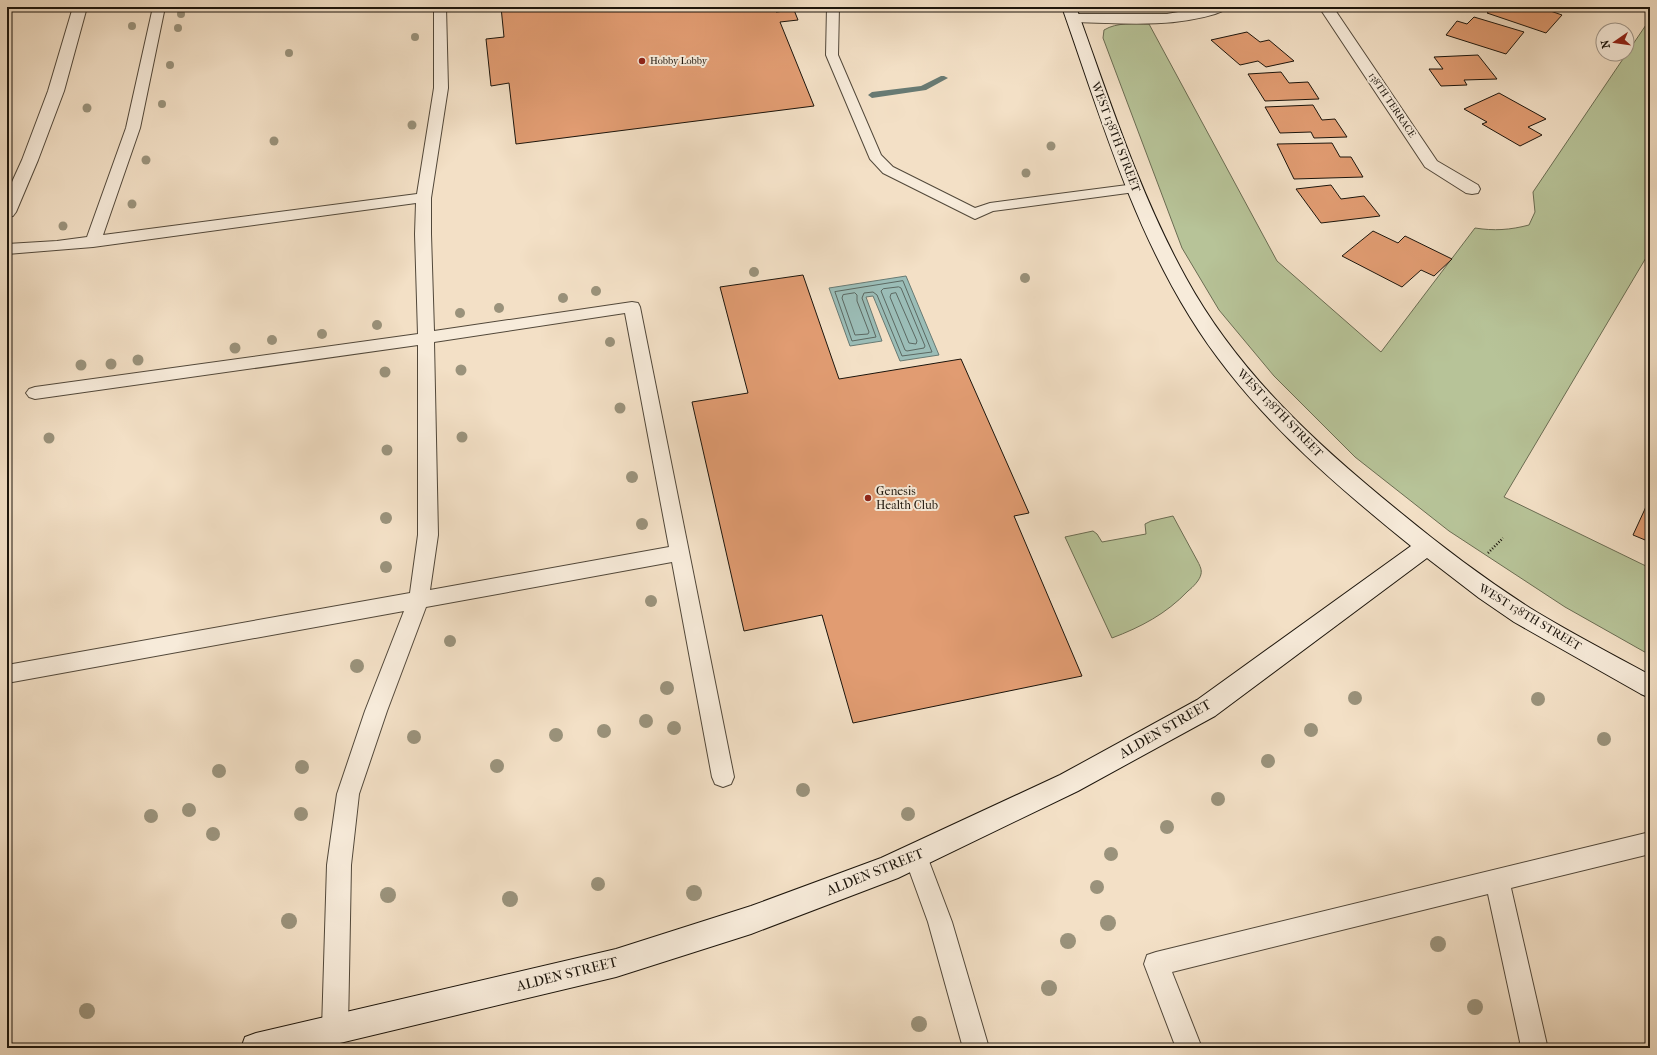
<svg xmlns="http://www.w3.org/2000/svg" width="1657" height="1055" viewBox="0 0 1657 1055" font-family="'IM FELL French Canon',serif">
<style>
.green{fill:#b7c398;stroke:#6a6c52}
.water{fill:#9bbdb7;stroke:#687a73}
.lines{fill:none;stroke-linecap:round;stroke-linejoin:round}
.shore{stroke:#5c6962;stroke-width:1}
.stream{fill:#687a73;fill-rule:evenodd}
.building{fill:#e19c72;stroke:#1c150c}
.lane-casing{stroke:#52483a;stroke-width:2}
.street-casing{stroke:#52483a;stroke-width:2}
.secondary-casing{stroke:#1c150c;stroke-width:2}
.path{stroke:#1c150c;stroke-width:2.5;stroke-dasharray:1 2;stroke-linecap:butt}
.lane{fill:#f7ebda;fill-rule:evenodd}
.street{fill:#f7ebda;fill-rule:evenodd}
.secondary{fill:#f7ebda;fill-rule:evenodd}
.tree{fill:#9a927b}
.poi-dot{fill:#8f2418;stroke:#f7ebda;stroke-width:1.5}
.labels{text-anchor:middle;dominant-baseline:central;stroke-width:4;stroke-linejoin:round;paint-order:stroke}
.far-poi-label{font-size:10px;fill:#1c150c;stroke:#f7ebda;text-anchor:start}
.far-street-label{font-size:10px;fill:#1c150c;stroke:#f7ebda}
.street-label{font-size:12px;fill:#1c150c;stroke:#f7ebda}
.poi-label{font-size:12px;fill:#1c150c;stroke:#f7ebda;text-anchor:start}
.near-street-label{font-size:14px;fill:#1c150c;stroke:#f7ebda}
</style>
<rect width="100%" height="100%" fill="#f3e0c6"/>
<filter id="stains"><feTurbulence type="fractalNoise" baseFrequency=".005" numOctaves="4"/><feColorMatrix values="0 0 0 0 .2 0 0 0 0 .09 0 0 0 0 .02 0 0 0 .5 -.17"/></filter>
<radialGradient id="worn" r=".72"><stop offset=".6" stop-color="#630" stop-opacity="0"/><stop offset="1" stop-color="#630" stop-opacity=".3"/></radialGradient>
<path class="green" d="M1650,19v232l-146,246 146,71v87l-85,-48 -116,-76 -94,-74 -81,-81 -55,-66 -37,-62 -79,-210 1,-8c13,-8 30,-6 45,-6l128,237 104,91 94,-124c19,3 35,2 54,-3l6,-13 -2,-20z
M1173,516l25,46c2,4 4,8 3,12 -1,6 -8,13 -13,17 -22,23 -47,36 -76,47l-47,-101 28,-6 4,3 5,8 44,-8 -1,-10 6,-3z"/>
<path class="water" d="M906,276l33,79 -39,6 -27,-65 -7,1 16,44 -32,5 -21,-58z"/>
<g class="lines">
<path class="shore" d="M903,281l29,71 -30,4 -25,-61 -4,-3 -9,1 -2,5 14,39 -24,4 -17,-49z
M899,287l2,1 24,58 -1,2 -17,3 -2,-1 -24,-59 2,-2z
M855,293l2,2v6l12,31 -1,2 -13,1 -13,-37 1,-3z
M896,293l21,48 -1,3 -7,-1 -19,-46 1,-3z"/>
<path class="stream" d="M941,76h3l4,2 -22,12 -54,8 -4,-3 4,-3 49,-6z"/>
</g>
<path class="building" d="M501,7h273l2,5 18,-2 4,10 -18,2 34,84 -298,38 -7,-61 -18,3 -5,-47 18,-2z
M1494,7l14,2 2,-2h29l23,8 -16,18 -59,-20z
M1474,17l50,15 -18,22 -60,-19 11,-14 10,3z
M1247,32l13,10 9,-2 25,21 -28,6 -8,-6 -18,4 -29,-25z
M1478,55l19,24 -33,1 3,5 -26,1 -12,-17h14l-9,-12z
M1281,72l8,11 19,-1 11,17 -54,2 -17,-27z
M1499,93l47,26 -18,8 14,8 -22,11 -38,-22 5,-2 -23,-13z
M1313,105l9,15 13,-1 12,18 -33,1 -3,-6 -31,1 -15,-26z
M1332,143l8,14h11l12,20 -69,2 -17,-35z
M1331,185l10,14 23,-3 16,20 -59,7 -25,-34z
M1373,231l25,12 7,-7 47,23 -18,17 -13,-6 -19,17 -60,-31z
M803,275l36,104 122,-20 68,154 -15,3 68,160 -229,47 -31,-108 -78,16 -52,-229 56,-9 -28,-106z
M1650,498v44l-17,-7z"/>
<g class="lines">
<defs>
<path id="lane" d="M153,7h12l-25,121 -37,107 314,-41 17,-106v-81h12l2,81 -17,110v36l3,97 198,-29 6,1 2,4 94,470 -3,7 -8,3 -8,-3 -3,-7 -40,-215 -246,45 -39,104 -28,83 -8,71 -3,164 -4,9 -9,4 -9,-4 -4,-9 5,-164 10,-71 28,-83 39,-100 -397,72v-18l403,-72 8,-58v-190l-383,54 -6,-2 -3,-4 3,-4 6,-2 383,-53 -3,-100 1,-31 -323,44 -86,7v-10l50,-3 30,-4 39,-109zM625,313l44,234 -239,43 8,-55 -4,-193z
M827,7h12l-1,48 43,100 12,12 82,41 15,-5 145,-19 5,1 2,3 -2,3 -5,1 -142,19 -18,8 -92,-46 -13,-14 -44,-104z
M1650,832v22l-139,34 36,157 -1,3h-28l2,-6 -32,-148 -316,78 30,76h-26l-32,-84 3,-9 9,-3z
M916,845l8,3 28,74 37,126h-26l-35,-126 -24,-66 4,-8z"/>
<path id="street" d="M73,7h14l-23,84 -26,69 -22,52 -3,4 -6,1v-24l15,-33 26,-69z
M1206,7h22c-3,4 -8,5 -13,7 -46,14 -95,9 -142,8l-5,-1 -2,-3 2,-3 5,-1h94z
M1319,7h14l104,154 41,24 2,4 -2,4 -6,1 -6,-1 -41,-26z"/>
<path id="secondary" d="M1062,7h14c33,91 63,186 110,271 52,95 132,168 215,235 41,34 84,66 129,95 39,24 80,45 120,67v23l-9,-4 -127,-72 -35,-24 -52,-40 -212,158 -137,75 -180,87 -147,56 -135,43 -297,71h-78l4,-11 11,-4 360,-84 135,-43 130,-48 179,-83 137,-75 214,-154c-83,-67 -165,-138 -221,-229 -59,-95 -91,-205 -128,-310z"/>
</defs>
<use href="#lane" class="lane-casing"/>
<use href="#street" class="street-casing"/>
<use href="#secondary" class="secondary-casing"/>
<path class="path" d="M1488,553l15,-15"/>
<use href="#lane" class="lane"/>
<use href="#street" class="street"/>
<use href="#secondary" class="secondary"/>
</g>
<g class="tree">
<circle cx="181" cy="14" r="4"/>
<circle cx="132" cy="26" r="4"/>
<circle cx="178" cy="28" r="4"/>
<circle cx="415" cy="37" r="4"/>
<circle cx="289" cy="53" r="4"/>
<circle cx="170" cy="65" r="4"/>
<circle cx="162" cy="104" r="4"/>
<circle cx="87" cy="108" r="4.5"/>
<circle cx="412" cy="125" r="4.5"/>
<circle cx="274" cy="141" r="4.5"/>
<circle cx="1051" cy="146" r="4.5"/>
<circle cx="146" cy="160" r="4.5"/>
<circle cx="1026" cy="173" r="4.5"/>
<circle cx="132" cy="204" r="4.5"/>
<circle cx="63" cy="226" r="4.5"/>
<circle cx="754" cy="272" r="5"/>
<circle cx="1025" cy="278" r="5"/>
<circle cx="596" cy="291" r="5"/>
<circle cx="563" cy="298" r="5"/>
<circle cx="499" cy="308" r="5"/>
<circle cx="460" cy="313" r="5"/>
<circle cx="377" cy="325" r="5"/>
<circle cx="322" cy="334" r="5"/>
<circle cx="272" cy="340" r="5"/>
<circle cx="610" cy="342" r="5"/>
<circle cx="235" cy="348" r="5.5"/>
<circle cx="138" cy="360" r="5.5"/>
<circle cx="111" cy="364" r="5.5"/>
<circle cx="81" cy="365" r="5.5"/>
<circle cx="461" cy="370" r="5.5"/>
<circle cx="385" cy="372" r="5.5"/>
<circle cx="620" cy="408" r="5.5"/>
<circle cx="462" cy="437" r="5.5"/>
<circle cx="49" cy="438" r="5.5"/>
<circle cx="387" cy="450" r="5.5"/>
<circle cx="632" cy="477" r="6"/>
<circle cx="386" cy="518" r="6"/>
<circle cx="642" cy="524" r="6"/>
<circle cx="386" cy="567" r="6"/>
<circle cx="651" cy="601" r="6"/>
<circle cx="450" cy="641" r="6"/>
<circle cx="357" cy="666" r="7"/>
<circle cx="667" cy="688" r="7"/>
<circle cx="1355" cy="698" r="7"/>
<circle cx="1538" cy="699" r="7"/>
<circle cx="646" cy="721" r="7"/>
<circle cx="674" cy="728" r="7"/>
<circle cx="1311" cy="730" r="7"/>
<circle cx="604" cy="731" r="7"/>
<circle cx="556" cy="735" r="7"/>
<circle cx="414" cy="737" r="7"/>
<circle cx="1604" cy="739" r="7"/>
<circle cx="1268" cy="761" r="7"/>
<circle cx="497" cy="766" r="7"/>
<circle cx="302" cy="767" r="7"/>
<circle cx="219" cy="771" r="7"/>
<circle cx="803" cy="790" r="7"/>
<circle cx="1218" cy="799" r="7"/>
<circle cx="189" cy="810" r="7"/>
<circle cx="301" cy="814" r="7"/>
<circle cx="908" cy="814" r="7"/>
<circle cx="151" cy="816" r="7"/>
<circle cx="1167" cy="827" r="7"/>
<circle cx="213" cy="834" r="7"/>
<circle cx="1111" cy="854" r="7"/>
<circle cx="598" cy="884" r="7"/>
<circle cx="1097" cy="887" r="7"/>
<circle cx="694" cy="893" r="8"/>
<circle cx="388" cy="895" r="8"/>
<circle cx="510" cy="899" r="8"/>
<circle cx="289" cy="921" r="8"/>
<circle cx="1108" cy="923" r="8"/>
<circle cx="1068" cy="941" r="8"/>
<circle cx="1438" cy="944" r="8"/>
<circle cx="1049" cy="988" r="8"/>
<circle cx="1475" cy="1007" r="8"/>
<circle cx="87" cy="1011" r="8"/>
<circle cx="919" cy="1024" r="8"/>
</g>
<g class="poi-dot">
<circle cx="642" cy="61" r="4"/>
<circle cx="868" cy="498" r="4"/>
</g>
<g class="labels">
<g class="far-poi-label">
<text x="650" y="61">Hobby Lobby</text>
</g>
<g class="far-street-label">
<text transform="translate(1392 105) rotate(56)">138TH TERRACE</text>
</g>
<g class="street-label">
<text transform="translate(1116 137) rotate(69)">WEST 138TH STREET</text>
<text transform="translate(1280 413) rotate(46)">WEST 138TH STREET</text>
<text transform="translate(1530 617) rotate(31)">WEST 138TH STREET</text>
</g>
<g class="poi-label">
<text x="876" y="491">Genesis<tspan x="876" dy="14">Health Club</tspan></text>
</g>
<g class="near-street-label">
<text transform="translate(1165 729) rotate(-30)">ALDEN STREET</text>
<text transform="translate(875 872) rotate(-22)">ALDEN STREET</text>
<text transform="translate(567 974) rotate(-14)">ALDEN STREET</text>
</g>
</g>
<rect width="1657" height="1055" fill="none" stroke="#f3e0c6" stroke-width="24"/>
<rect x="8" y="8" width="1641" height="1039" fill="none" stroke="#1c150c" stroke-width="2"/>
<rect x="12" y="12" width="1633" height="1031" fill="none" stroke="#1c150c"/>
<g transform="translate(1615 42) rotate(257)"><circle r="19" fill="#f7ebda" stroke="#9f9588"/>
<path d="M0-3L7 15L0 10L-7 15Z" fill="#8f2418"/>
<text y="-6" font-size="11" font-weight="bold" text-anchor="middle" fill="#1c150c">N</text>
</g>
<rect width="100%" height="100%" filter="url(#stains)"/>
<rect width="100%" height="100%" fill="url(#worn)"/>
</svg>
